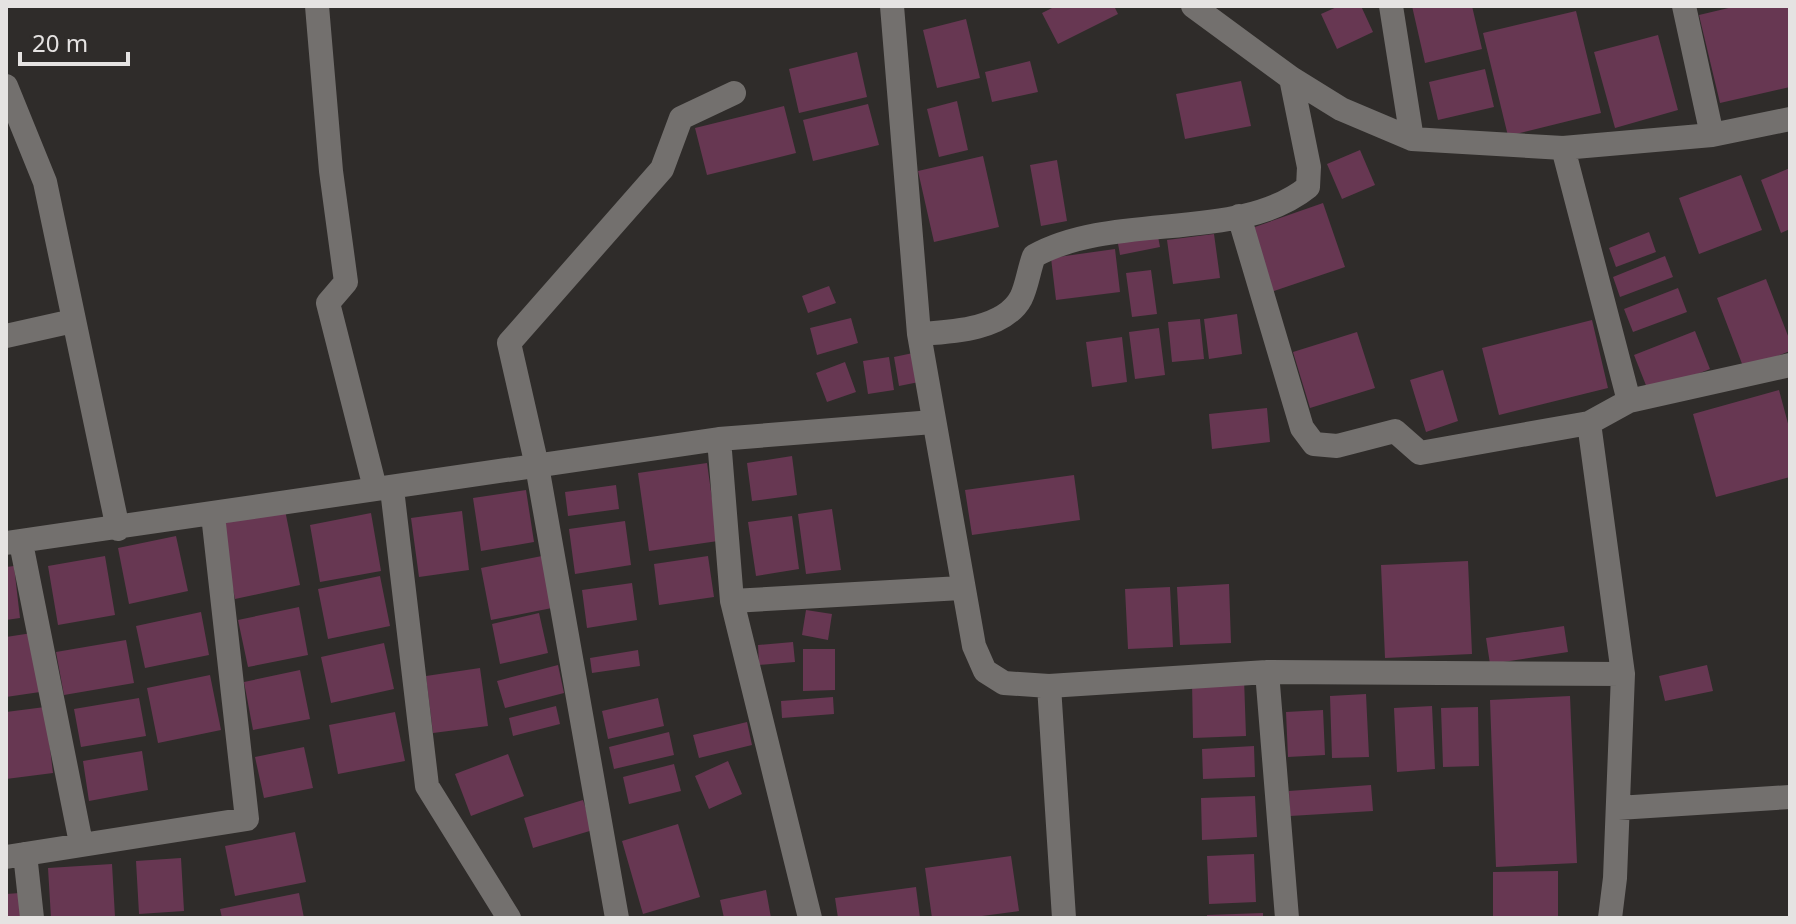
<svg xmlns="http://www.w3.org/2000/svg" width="1796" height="924" viewBox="0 0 1796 924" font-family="'Noto Sans',sans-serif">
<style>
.building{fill:#673752}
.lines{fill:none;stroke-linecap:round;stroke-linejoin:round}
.minor{stroke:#73706e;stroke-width:24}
</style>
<rect width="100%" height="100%" fill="#2f2c2a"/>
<path class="building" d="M1056,6h58l4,8 -60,30 -16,-31z
M1339,6h22l12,26 -36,17 -16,-35z
M1412,6h60l10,43 -57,14z
M1737,6h53v81l-70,16 -21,-88z
M1576,11l25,102 -93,23 -25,-103z
M966,19l14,59 -43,10 -14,-58z
M1658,35l20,75 -63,18 -21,-76z
M857,52l10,45 -68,16 -10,-44z
M1030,61l8,31 -46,10 -7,-30z
M1485,69l9,38 -56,13 -9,-38z
M1241,81l10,45 -66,13 -9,-45z
M957,101l11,49 -29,7 -12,-48z
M868,104l11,41 -66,16 -10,-41z
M784,106l12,47 -89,22 -12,-47z
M1360,150l15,35 -33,14 -15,-35z
M983,156l16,71 -65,15 -16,-71z
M1057,160l10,61 -26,5 -11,-61z
M1790,168v61l-9,4 -20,-53z
M1741,175l21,55 -63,24 -20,-56z
M1323,203l22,64 -74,25 -22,-63z
M1157,231l3,16 -40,8 -3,-17z
M1649,232l7,20 -40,15 -7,-19z
M1214,234l6,44 -47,6 -6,-44z
M1115,249l5,43 -64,8 -5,-42z
M1665,256l8,21 -53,20 -7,-20z
M1151,270l6,44 -25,3 -6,-44z
M1766,279l24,62v10l-46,18 -27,-71z
M829,286l7,17 -28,10 -6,-17z
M1678,288l9,24 -54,20 -9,-23z
M1237,314l5,40 -33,5 -5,-40z
M851,318l7,25 -41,12 -7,-27z
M1200,319l4,40 -32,3 -4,-40z
M1592,320l16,68 -109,27 -17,-67z
M1159,328l6,47 -30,4 -6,-47z
M1695,331l15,38 -61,24 -15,-38z
M1357,332l18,56 -65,20 -17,-56z
M1122,337l5,45 -35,5 -6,-45z
M913,353l6,29 -20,4 -5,-29z
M889,357l5,33 -26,4 -5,-33z
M845,362l11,30 -29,10 -11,-29z
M1443,370l15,51 -32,11 -16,-52z
M1779,390l11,41v46l-74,20 -23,-83z
M1267,408l3,34 -58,7 -3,-35z
M792,456l5,39 -45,6 -5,-38z
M707,463l11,78 -69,10 -11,-78z
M1074,475l6,45 -108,15 -7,-45z
M616,485l3,24 -51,7 -3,-24z
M526,490l8,52 -53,9 -8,-53z
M832,509l9,61 -35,4 -8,-60z
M285,510l15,75 -65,14 -15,-75z
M462,511l7,59 -50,7 -8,-59z
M371,513l10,58 -61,11 -10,-57z
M792,516l7,53 -43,7 -8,-54z
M625,521l6,44 -56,9 -6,-45z
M176,536l12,55 -59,13 -11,-56z
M105,556l10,59 -57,10 -10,-59z
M542,556l10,52 -61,12 -10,-52z
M708,556l6,41 -55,8 -5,-41z
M1468,561l4,93 -87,4 -4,-93z
M14,566l6,52 -14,2v-53z
M380,576l10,50 -62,13 -10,-50z
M632,583l5,37 -50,8 -5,-38z
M1229,584l2,59 -51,2 -3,-58z
M1170,587l3,60 -45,2 -3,-60z
M299,607l9,48 -60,12 -10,-47z
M806,610l26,4 -4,26 -26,-5z
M201,612l8,43 -64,13 -9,-42z
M539,613l9,40 -48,11 -8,-40z
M1564,626l4,26 -78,12 -4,-26z
M32,633l8,59 -34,5v-60z
M126,640l8,43 -70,12 -8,-43z
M793,642l2,20 -36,3 -1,-20z
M384,643l10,46 -63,14 -10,-46z
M803,649h32v41l-32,1z
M638,650l2,16 -48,7 -2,-15z
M558,665l6,28 -59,15 -8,-27z
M1707,665l6,26 -48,10 -6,-25z
M480,668l8,58 -55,7 -7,-57z
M300,670l10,49 -57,11 -9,-48z
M210,675l11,55 -63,13 -11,-55z
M1244,678l2,58 -53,2 -1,-57z
M1366,694l3,63 -37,1 -2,-62z
M1570,696l7,167 -81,4 -6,-167z
M833,697l1,17 -52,4 -1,-17z
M139,698l7,38 -65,11 -7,-38z
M658,698l6,28 -56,13 -6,-28z
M556,706l4,18 -47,12 -4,-18z
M1432,706l3,63 -38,3 -3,-64z
M45,707l8,66 -47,6v-67z
M1478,707l1,59 -36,1 -2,-59z
M1323,710l2,45 -37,2 -2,-45z
M395,712l10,49 -67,13 -9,-49z
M747,722l5,23 -53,13 -6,-23z
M669,732l5,23 -60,14 -5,-22z
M1254,746l1,31 -52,2 -1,-30z
M304,747l9,41 -49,10 -9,-41z
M142,751l6,39 -59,11 -6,-40z
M508,754l16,42 -53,20 -16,-42z
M728,761l14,33 -33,15 -14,-33z
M674,764l7,27 -52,13 -6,-27z
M1371,785l2,26 -83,5 -1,-25z
M1255,796l2,41 -55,3 -1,-42z
M583,800l10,30 -60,18 -9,-30z
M678,824l22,73 -57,17 -21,-73z
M295,832l11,50 -71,14 -10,-50z
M1254,854l2,48 -47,2 -2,-48z
M1011,856l8,55 -52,7h-35l-7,-50z
M181,858l3,53 -45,3 -3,-53z
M112,864l3,53 -64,1 -3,-50z
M1558,871v47h-65v-46z
M916,887l4,31h-82l-3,-20z
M766,890l5,28h-47l-4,-18z
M20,893l2,25h-16v-24z
M299,893l5,25h-82l-2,-9z
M1263,913v5h-56v-3z"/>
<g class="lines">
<path class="minor" d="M317,6l14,165 15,111 -18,21 47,185
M892,6l27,328 55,312 11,25 19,12 45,3 15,232
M1193,6l98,72 50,31 71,30 151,9 149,-13 78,-16
M1391,6l21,133
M1684,6l28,129
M6,86l39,96 73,347
M1563,148l66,253 -40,22 34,251 -8,204 -5,40
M1239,216l63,212 12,16 23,2 58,-15 25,22 169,-30
M919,334c31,-2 85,-4 102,-36 6,-12 8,-29 13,-42 81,-45 205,-13 274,-69l1,-20 -18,-89
M6,336l67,-15
M1629,401l161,-36
M719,439l13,162 78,317
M392,489l35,297 82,132
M6,543l713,-104 214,-17
M21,543l60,300
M732,601l229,-13
M1267,672l20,246
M1049,686l218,-14 356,2
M1618,808l172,-11
M25,854l7,64
M6,857l241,-38 -34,-304
M617,918l-80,-452 -28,-123 153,-174 19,-51 53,-25"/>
</g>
<rect width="1796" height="924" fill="none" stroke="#e5e3e2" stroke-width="16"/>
<path d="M20 52v12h108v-12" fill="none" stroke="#e5e3e2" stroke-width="4"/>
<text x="32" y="52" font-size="24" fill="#e5e3e2" stroke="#2f2c2a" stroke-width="6" paint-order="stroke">20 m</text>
</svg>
